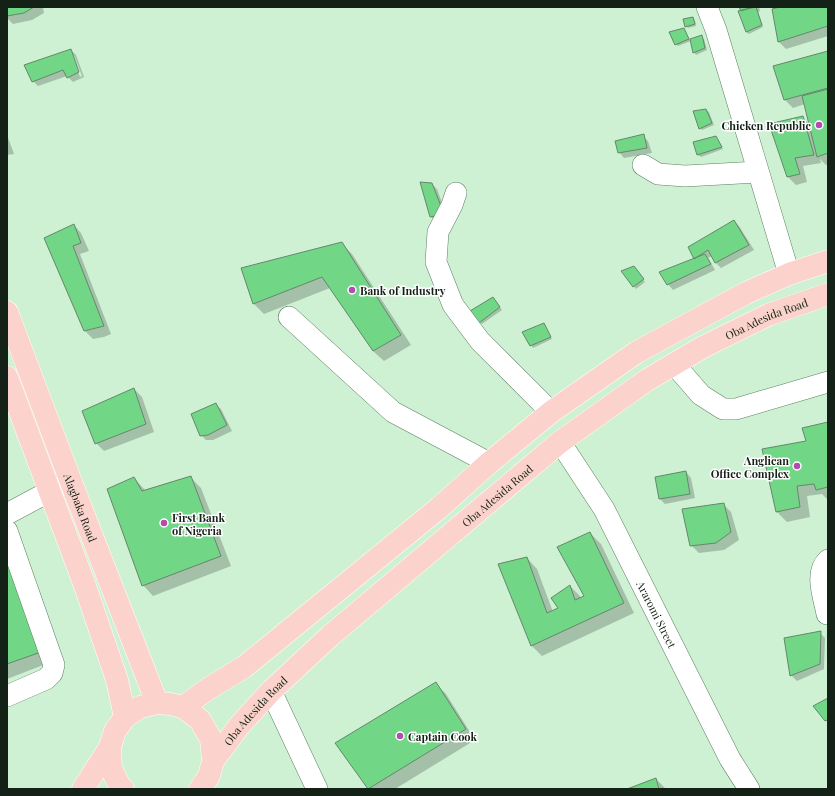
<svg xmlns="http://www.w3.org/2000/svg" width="835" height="796" viewBox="0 0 835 796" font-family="'Playfair Display',serif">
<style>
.shadow{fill:#0003;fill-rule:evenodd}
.building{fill:#71d787;stroke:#66876b}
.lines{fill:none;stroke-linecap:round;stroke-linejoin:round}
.minor-casing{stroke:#5e7f63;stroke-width:22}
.major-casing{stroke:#fff;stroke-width:23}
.minor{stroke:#fff;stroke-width:21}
.major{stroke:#fbd3cc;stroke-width:22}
.poi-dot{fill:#b34caf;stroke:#fff;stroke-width:1.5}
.labels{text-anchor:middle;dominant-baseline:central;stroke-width:3;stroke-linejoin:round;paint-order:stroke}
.poi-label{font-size:11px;font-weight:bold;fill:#132116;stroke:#fff;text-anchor:start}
.street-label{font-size:11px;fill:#132116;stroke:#fff}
</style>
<rect width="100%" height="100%" fill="#cdf1d2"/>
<path class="shadow" d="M7,7h36l1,6 -12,7 -19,4 -6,-6z
M740,7h19l1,4 -2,1 5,15 -14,7 -3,-2 -6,-20 2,-1z
M783,7h45v29l-42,13 -8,-8z
M693,18l2,3 1,5 -8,2 -2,-2z
M683,29l7,11 11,-4 3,3 3,11 -11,5 -2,-3 -3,-11 -13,5 -2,-2z
M71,50l5,5 8,22 -11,5 -6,-6 -29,10 -5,-5zM72,55h2l8,21 -2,1z
M828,52v112l-2,1 -6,-6 1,4 -18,3 4,16 -11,3 -8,-8 15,-60 7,8 -5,-21 -12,4 -8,-8 -11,-33z
M706,110l3,2 5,13 -12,5 -3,-2z
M7,135l7,19 -7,1z
M643,136l5,5 4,12 -28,5 -5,-6z
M716,137l7,12 -22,8 -3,-2 -4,-12z
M421,183l11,1 5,5 11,30 -11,3 -6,-5z
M734,221l5,5 15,24 -33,18 -5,-5 -4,-7 -4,2 7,12 -42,20 -5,-6 27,-25 -6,-12z
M74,225l7,8 8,18 -9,3 31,80 -7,3 -11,2 -8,-8 -39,-93z
M341,243l11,11 59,91 -27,16 -11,-10 -43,-63 -66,26 -11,-11z
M636,270l9,12 -9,7 -13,-18z
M495,300l7,10 -20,14 -2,-2z
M544,324l8,15 -19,9 -10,-15z
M134,389l8,8 12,35 -50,19 -8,-8z
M215,404l6,5 11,22 -19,9h-7l-5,-5z
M828,424v76l-6,-6 -15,2 3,21 -23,5 -10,-10 31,-71z
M686,472l5,6 4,20 -30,6 -5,-5z
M190,477l11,11 30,78 -78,30 -10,-11 -9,-107 11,12z
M723,504l8,8 8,28 -15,10 -25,3 -8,-8z
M590,533l11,11 33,69 -92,43 -10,-10 -33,-81 28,-7 10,11 16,43 6,-3 11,-23 10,10 1,3 5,-2z
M7,557l44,105 -44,17z
M820,633l5,5 -1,31 -27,12 -6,-6 -6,-36z
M436,684l10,10 29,46 -80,49h-26l-33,-46z
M656,779l10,10h-37z"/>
<path class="building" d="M7,7h27l-10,6 -17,3z
M739,7h13l-11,4z
M756,7l6,18 -16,7 -8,-21z
M780,7h48v19l-50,16 -6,-33z
M693,17l2,7 -10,3 -2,-8z
M684,28l5,11 -14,6 -6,-13z
M702,35l3,13 -12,5 -3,-14z
M71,49l8,23 -12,6 -4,-8 -31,12 -8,-17z
M828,51v37l-44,12 -11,-34z
M828,89v64l-11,4 -15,-61z
M706,109l6,14 -13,6 -6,-18z
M803,116l11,39 -19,3 5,16 -13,3 -18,-53z
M644,134l3,14 -29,5 -3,-12z
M716,136l6,11 -25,8 -4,-13z
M420,182l12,1 12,31 -14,3z
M734,220l15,25 -34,18 -7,-13 -14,9 -6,-12z
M74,224l7,19 -8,3 31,80 -20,5 -40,-93z
M342,242l59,93 -28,16 -51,-74 -69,27 -12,-36z
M705,254l6,10 -44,21 -8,-13z
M634,266l10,13 -11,8 -12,-16z
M493,297l7,10 -21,16 -9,-12z
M544,323l7,14 -21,9 -8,-14z
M134,388l12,36 -51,20 -13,-33z
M216,403l11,22 -19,10 -8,1 -9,-22z
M828,422v65l-12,3 -2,-6 -17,2 3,21 -24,5 -14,-63 44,-8 -4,-13z
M686,471l4,23 -31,5 -4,-22z
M191,476l30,80 -79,30 -35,-97 27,-12 8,14z
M724,503l7,29 -15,11 -26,3 -8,-37z
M590,532l34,71 -93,43 -33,-82 29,-7 20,56 11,-5 -7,-10 19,-13 5,15 9,-4 -27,-49z
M7,561l34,91 -34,12z
M821,631l-1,33 -30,12 -6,-38z
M436,682l30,47 -98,60 -33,-46z
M828,698v22l-3,1 -12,-15z
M656,778l3,11h-32z"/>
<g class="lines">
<defs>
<g id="minor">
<path d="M707,7l9,23 73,244"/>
<path d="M643,165l15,9 27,2 73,-4"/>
<path d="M456,193l-4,12 -14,27 -2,30 17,43 27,36 71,71"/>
<path d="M289,317l104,95 96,51"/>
<path d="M674,364l27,31 22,14h13l92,-27"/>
<path id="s1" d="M560,442l44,67 126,250 19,30"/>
<path d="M7,514l43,-23 21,-9"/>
<path d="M7,531l47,134 -2,8 -6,6 -39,17"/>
<path d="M827,614c-3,-17 -13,-41 1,-54"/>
<path d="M271,691l46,98"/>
</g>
<g id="major">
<path id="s2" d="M7,312l64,170 86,221"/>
<path d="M7,377l78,209 32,94 8,37"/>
<path d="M183,707l25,-18 36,-22 195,-159 50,-45 62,-51 86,-60 109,-59 43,-19 39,-13"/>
<path id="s3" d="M213,761l26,-35 32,-35 59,-55 230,-194 87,-62 56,-33 65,-32 60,-21"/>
<path d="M83,789l27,-42"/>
<path d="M123,789l-3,-2 -9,-19 -1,-21 5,-16 10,-14 15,-10 17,-4 13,1 13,3 17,13 11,19 2,22 -4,15 -9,13"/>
</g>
</defs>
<use href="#minor" class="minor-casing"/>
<use href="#major" class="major-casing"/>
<use href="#minor" class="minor"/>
<use href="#major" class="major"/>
</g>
<g class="poi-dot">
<circle cx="819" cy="125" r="4"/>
<circle cx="352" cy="290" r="4"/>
<circle cx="797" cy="466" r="4"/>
<circle cx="164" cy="523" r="4"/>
<circle cx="400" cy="736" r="4"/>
</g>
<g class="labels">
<g class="poi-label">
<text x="811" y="125" text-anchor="end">Chicken Republic</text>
<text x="360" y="290">Bank of Industry</text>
<text x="789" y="460" text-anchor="end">Anglican<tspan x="789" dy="13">Office Complex</tspan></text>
<text x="172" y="517">First Bank<tspan x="172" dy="13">of Nigeria</tspan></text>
<text x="408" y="736">Captain Cook</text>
</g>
<g class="street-label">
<text stroke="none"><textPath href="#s3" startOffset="714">Oba Adesida Road</textPath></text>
<text stroke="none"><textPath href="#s3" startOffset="390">Oba Adesida Road</textPath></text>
<text stroke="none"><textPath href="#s2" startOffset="209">Alagbaka Road</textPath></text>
<text stroke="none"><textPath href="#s1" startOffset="198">Araromi Street</textPath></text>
<text stroke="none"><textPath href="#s3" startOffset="66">Oba Adesida Road</textPath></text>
</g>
</g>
<rect width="835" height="796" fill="none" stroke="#132116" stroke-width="16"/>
</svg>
